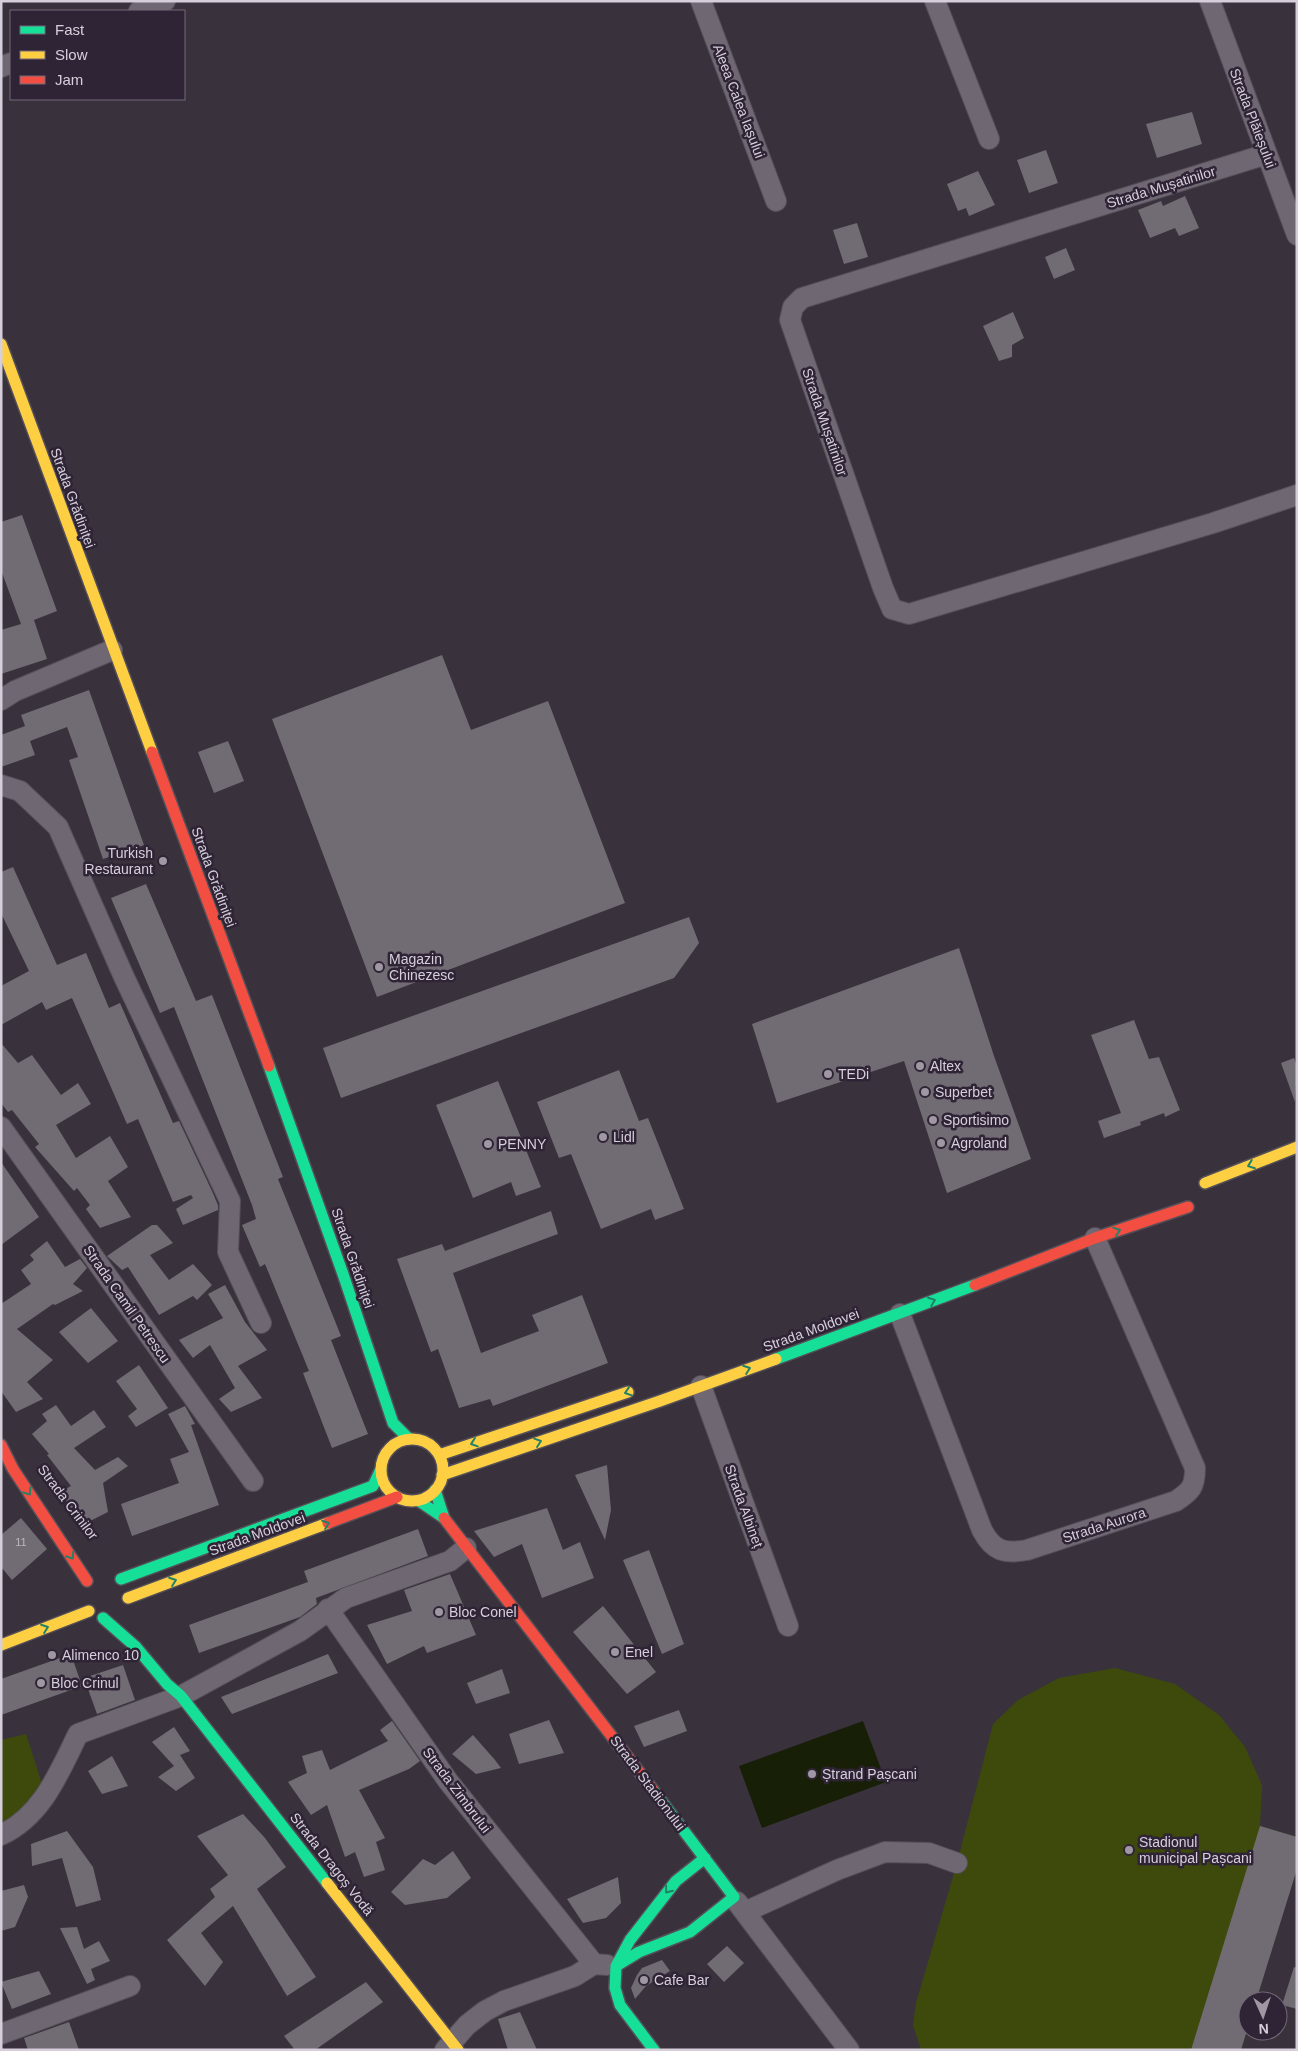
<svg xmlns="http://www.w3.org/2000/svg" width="1298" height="2051" viewBox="0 0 1298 2051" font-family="Helvetica,sans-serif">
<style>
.green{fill:#3d4a0c}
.water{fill:#181f07}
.building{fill:#716b74}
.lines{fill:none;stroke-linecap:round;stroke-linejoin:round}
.street-casing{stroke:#544f58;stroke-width:22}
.fast-casing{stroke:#544f58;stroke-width:14}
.slow-casing{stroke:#544f58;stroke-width:14}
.jam-casing{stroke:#544f58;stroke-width:14}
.street{stroke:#6f6873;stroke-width:20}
.fast{stroke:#16e098;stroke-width:11}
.slow{stroke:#ffcf43;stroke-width:11}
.jam{stroke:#f24e42;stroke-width:11}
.oneway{stroke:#228267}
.poi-dot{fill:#9f98a3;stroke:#2f2436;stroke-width:2}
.labels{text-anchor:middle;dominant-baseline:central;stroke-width:5;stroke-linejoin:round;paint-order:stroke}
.number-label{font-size:11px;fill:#bdb6c1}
.street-label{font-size:14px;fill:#d6cfdb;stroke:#2f2436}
.poi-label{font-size:14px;fill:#d6cfdb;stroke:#2f2436;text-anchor:start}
</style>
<rect width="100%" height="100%" fill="#39323c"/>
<path class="green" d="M1115,1668l60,16 44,31 26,32 17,38 -2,41 37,11 -49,164v26l-7,23h-320l-8,-25 3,-22 41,-140 36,-139 25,-24 41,-22z
M26,1734l17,53 -38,41 -4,-11v-77z"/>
<path class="water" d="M863,1721l23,61 -124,46 -23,-62z"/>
<path class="building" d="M1192,112l10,32 -45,14 -11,-34z
M1046,150l12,33 -29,10 -12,-33z
M978,171l17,34 -26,11 -3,-8 -8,3 -11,-27z
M1185,196l14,32 -20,8 -4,-8 -25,10 -12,-28 23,-9 2,5z
M857,223l11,34 -24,7 -11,-34z
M1066,248l9,22 -21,9 -9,-22z
M1013,312l11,26 -12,7v12l-13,4 -16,-35z
M22,515l35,96 -23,9 13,39 -46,15v-44l20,-6 -20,-54v-48z
M442,655l29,75 77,-29 77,202 -248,94 -105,-278z
M89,690l55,155 -41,14 -34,-99 9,-3 -11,-30 -37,14 5,14 -34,12v-32l24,-9 -4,-11z
M228,741l16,40 -30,12 -16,-41z
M13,867l44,98 29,-12 23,55 11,-5 53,120 6,-2 33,70 6,14v5l-35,15 -7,-16 17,-11 -2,-3 -18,7 -35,-83 -11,5 -55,-126 -26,12 -4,-8 -41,23v-39l28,-15 -28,-58v-41z
M146,884l50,117 16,-6 71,182 -5,2 63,157 -10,4 37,94 -36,14 -29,-75 6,-2 -44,-107 -5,3 -18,-42 14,-6 -4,-14 -78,-198 -14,6 -49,-115z
M689,917l10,26 -25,35 -333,120 -18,-50z
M959,948l35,108 37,103 -84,34 -43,-132 -127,42 -25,-79z
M1134,1020l15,39 10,-2 21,53 -15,7 -1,-4 -24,9 1,3 -37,13 -6,-17 23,-8 -30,-78z
M1,1043l17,20 14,-8 29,40 17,-12 13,21 -35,21 20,33 34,-22 18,31 -20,14 23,36 -31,11 -14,-19 4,-4 -13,-17 -3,3 -39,-44 4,-3 -27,-34 -4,2 -7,-9z
M1294,1058l3,8 -2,36 -14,-39z
M619,1070l20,51 9,-3 36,91 -29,11 -4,-11 -50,20 -30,-75 -12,4 -22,-56z
M498,1081l43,106 -25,9 -5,-14 -38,16 -37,-93z
M1,1162l38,55 -38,28z
M551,1211l7,23 -105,39 28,80 58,-22 -7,-16 50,-20 26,68 -115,43 -3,-7 -31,9 -21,-59 -7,3 -34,-93 45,-15 3,7z
M152,1225h5l16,18 -23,12 19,25 24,-16 19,21 -15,15 -4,-4 -34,19 -31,-48 -6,3 -15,-14z
M47,1241l18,26 15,-8 7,9 -14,16 10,7 -28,14 -2,-1 -36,25 36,31 -26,22 16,17 -27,13 -15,-21v-87l30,-20 -10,-14 13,-10 -4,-5z
M225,1285l20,37 22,28 -29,16 24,32 -31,14 -12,-13 16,-11 -25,-43 -17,13 -14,-18 44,-22 -15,-24z
M91,1308l27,33 -30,22 -29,-31z
M139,1365l29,43 -32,19 -8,-11 9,-7 -21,-28z
M56,1405l15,21 23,-16 12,17 -32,21 21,22 23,-13 10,9 -25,17 5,29 -26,13 -22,-33 11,-6 -24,-31 2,-1 -17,-20 15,-13 -5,-7z
M185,1406l10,18 -4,1 28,80 -87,31 -11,-32 58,-21 -9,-24 19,-7 -21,-38z
M607,1465l4,45 -6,30 -30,-65z
M547,1508l16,42 17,-8 14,36 -52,20 -20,-54 -28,13 -20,-26z
M21,1518l26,31 -35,31 -11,-13v-32z
M418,1529l10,27 -112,42 1,6 -17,13 -101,36 -10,-28 119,-43 -4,-11z
M649,1550l35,94 -22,10 -39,-94z
M450,1574l26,61 -49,18 -3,-7 -37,18 -20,-39 45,-14 -8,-21z
M603,1606l53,66 -29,22 -54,-62z
M71,1654l11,32 -81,29v-36z
M328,1654l10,19 -106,41 -11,-17z
M123,1665l12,35 -38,14 -13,-36z
M502,1669l8,24 -34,11 -9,-21z
M679,1710l8,21 -43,16 -10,-21z
M549,1720l15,33 -45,11 -10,-30z
M392,1721l28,40 -11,8 -50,21 26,48 -9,4 9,28 -21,7 -9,-25 -10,5 -18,-52 -16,10 -23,-33 19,-9 -5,-17 20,-6 8,20 58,-29 -8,-11z
M174,1727l16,24 -10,4 15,23 -19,13 -18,-14 16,-11 -22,-24z
M473,1735l22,25 6,8 -25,6 -24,-20z
M112,1756l16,30 -26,8 -14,-23z
M243,1814l22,24 21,29 -29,22 59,88 -29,19 -54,-90 -32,27 22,29 -18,24 -38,-46 48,-43 -5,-8 18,-14 -31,-39z
M1260,1826l37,11v32l-41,132h-8v26l-7,23h-50z
M67,1831l26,36 8,33 -25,7 -14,-49 -30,8 -1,-22z
M453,1851l18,27 -24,20 -42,7 -14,-13 32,-33 12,6z
M618,1877l3,26 -15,15 -23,5 -16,-24z
M24,1885l4,12 -13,30 -14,4v-40z
M77,1927l7,22 15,-8 11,20 -19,8 4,11 -8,4 -27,-56z
M727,1946l17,17 -20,19 -17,-18z
M662,1960l8,11 -24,15 -11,13 -4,-11 6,-13 5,-7z
M1294,1967l3,1v41l-15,-4z
M39,1971l12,23 -39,15 -11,-27z
M366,1982l17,20 -68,48h-20l-11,-14z
M520,2012l17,38h-29l-10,-31z
M69,2022l10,28h-51l-4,-12z"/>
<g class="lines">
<defs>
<path id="street" d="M701,1l75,200
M935,1l54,138
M1210,1l87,234
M139,11l26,-10
M1,67l10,-4
M1267,154l-465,144 -9,9 -3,13 93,268 9,21 17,5 304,-91 84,-28
M1,700l14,-9 97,-41
M1,785l19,6 38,36 66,150 106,224 -2,51 33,71
M1,1127l252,354
M900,1314l82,216c11,21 22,24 45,20l149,-49c15,-10 19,-14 19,-33l-100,-230
M701,1386l87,240
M328,1609l120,172 146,183
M1,1835c41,-19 58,-62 77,-101l103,-38 119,-65 46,-33 104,-37 16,-13
M737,1902l112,148
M745,1912l92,-42 48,-18 44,1 28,10
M1,2034l129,-48
M445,2050l22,-25 18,-14 19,-10 71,-25 19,-12 13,1"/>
<path id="fast" d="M269,1066l75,211 49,146 16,16
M776,1359l199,-74
M419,1501l25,17 -9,-28
M121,1579l252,-93 8,-17
M103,1618l33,29 31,37 14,12 146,187
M616,1966l23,-14 51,-20 44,-35 -81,-107
M654,2050l-34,-45 -5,-17 1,-22 14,-26 46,-59 29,-23"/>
<path id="slow" d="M1,344l151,408
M1205,1183l92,-36
M381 1470a31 31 0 1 1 62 0a31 31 0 1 1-62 0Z
M439,1455l189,-63
M442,1475l218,-74 116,-42
M128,1598l200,-75
M1,1645l88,-34
M327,1883l131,167"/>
<path id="jam" d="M152,752l117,314
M975,1285l120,-47 93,-31
M1,1445l12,24 74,112
M444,1518l209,272
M328,1523l69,-26"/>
</defs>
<use href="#street" class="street-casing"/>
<use href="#fast" class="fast-casing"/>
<use href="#slow" class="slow-casing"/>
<use href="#jam" class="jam-casing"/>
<use href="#street" class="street"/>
<use href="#fast" class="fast"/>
<use href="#slow" class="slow"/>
<use href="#jam" class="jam"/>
</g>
<defs><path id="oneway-chevron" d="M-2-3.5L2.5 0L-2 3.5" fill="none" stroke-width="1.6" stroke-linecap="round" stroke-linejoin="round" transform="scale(1.25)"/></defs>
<g class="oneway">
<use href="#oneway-chevron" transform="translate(1251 1165) rotate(159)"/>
<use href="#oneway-chevron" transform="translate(1117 1231) rotate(-19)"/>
<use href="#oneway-chevron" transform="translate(932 1301) rotate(-21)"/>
<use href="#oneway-chevron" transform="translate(747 1369) rotate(-20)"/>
<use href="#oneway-chevron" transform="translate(628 1392) rotate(162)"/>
<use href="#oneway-chevron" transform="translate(538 1442) rotate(-19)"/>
<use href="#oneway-chevron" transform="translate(474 1443) rotate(161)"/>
<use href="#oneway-chevron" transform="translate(28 1492) rotate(56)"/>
<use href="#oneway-chevron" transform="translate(326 1524) rotate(-20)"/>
<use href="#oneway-chevron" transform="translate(71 1556) rotate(57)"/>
<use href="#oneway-chevron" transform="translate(173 1581) rotate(-20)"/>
<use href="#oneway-chevron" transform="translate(45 1628) rotate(-20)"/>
<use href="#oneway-chevron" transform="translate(668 1890) rotate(128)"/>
</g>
<g class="poi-dot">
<circle cx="163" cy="861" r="5"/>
<circle cx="379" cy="967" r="5"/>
<circle cx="920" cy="1066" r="5"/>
<circle cx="828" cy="1074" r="5"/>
<circle cx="925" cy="1092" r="5"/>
<circle cx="933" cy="1120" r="5"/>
<circle cx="603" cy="1137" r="5"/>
<circle cx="941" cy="1143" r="5"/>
<circle cx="488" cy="1144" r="5"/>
<circle cx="439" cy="1612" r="5"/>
<circle cx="615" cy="1652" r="5"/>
<circle cx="52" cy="1655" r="5"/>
<circle cx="41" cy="1683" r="5"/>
<circle cx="812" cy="1774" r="5"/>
<circle cx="1129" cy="1850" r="5"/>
<circle cx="644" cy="1980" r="5"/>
</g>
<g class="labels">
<g class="number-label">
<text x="21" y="1542">11</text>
</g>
<g class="street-label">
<text transform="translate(739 101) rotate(69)">Aleea Calea Iașului</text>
<text transform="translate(1253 118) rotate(69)">Strada Plăieșului</text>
<text transform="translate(1161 187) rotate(-17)">Strada Mușatinilor</text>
<text transform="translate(825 422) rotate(71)">Strada Mușatinilor</text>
<text transform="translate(73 498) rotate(70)">Strada Grădiniței</text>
<text transform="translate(214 877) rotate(70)">Strada Grădiniței</text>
<text transform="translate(353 1258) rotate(71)">Strada Grădiniței</text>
<text transform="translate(127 1304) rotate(55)">Strada Camil Petrescu</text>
<text transform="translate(811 1330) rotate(-20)">Strada Moldovei</text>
<text transform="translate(68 1502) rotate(53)">Strada Crinilor</text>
<text transform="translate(744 1506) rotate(70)">Strada Albineț</text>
<text transform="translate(1104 1525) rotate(-18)">Strada Aurora</text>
<text transform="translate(257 1534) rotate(-20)">Strada Moldovei</text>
<text transform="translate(648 1783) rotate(53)">Strada Stadionului</text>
<text transform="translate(457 1790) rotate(53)">Strada Zimbrului</text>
<text transform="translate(332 1864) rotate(52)">Strada Dragoș Vodă</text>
</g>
<g class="poi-label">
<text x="153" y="853" text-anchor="end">Turkish<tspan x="153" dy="16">Restaurant</tspan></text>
<text x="389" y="959">Magazin<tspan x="389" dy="16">Chinezesc</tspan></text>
<text x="930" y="1066">Altex</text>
<text x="838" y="1074">TEDi</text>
<text x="935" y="1092">Superbet</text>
<text x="943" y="1120">Sportisimo</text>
<text x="613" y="1137">Lidl</text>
<text x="951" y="1143">Agroland</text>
<text x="498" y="1144">PENNY</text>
<text x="449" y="1612">Bloc Conel</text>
<text x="625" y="1652">Enel</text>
<text x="62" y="1655">Alimenco 10</text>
<text x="51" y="1683">Bloc Crinul</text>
<text x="822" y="1774">Ștrand Pașcani</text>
<text x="1139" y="1842">Stadionul<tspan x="1139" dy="16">municipal Pașcani</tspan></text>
<text x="654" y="1980">Cafe Bar</text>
</g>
</g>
<rect width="1298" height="2051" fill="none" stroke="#d6cfdb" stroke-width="5"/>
<rect x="10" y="10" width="175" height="90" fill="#2f2436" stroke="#726878"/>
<rect x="20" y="26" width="25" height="8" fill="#16e098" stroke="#726878"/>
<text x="55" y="35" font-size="15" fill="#d6cfdb">Fast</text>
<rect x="20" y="51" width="25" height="8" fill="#ffcf43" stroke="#726878"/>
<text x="55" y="60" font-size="15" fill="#d6cfdb">Slow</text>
<rect x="20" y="76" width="25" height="8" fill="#f24e42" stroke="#726878"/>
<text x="55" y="85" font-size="15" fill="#d6cfdb">Jam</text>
<g transform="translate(1263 2016) rotate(177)"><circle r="24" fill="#2f2436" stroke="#726878"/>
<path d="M0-4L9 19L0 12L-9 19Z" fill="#9f98a3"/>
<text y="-8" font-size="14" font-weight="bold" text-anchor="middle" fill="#d6cfdb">N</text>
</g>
</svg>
